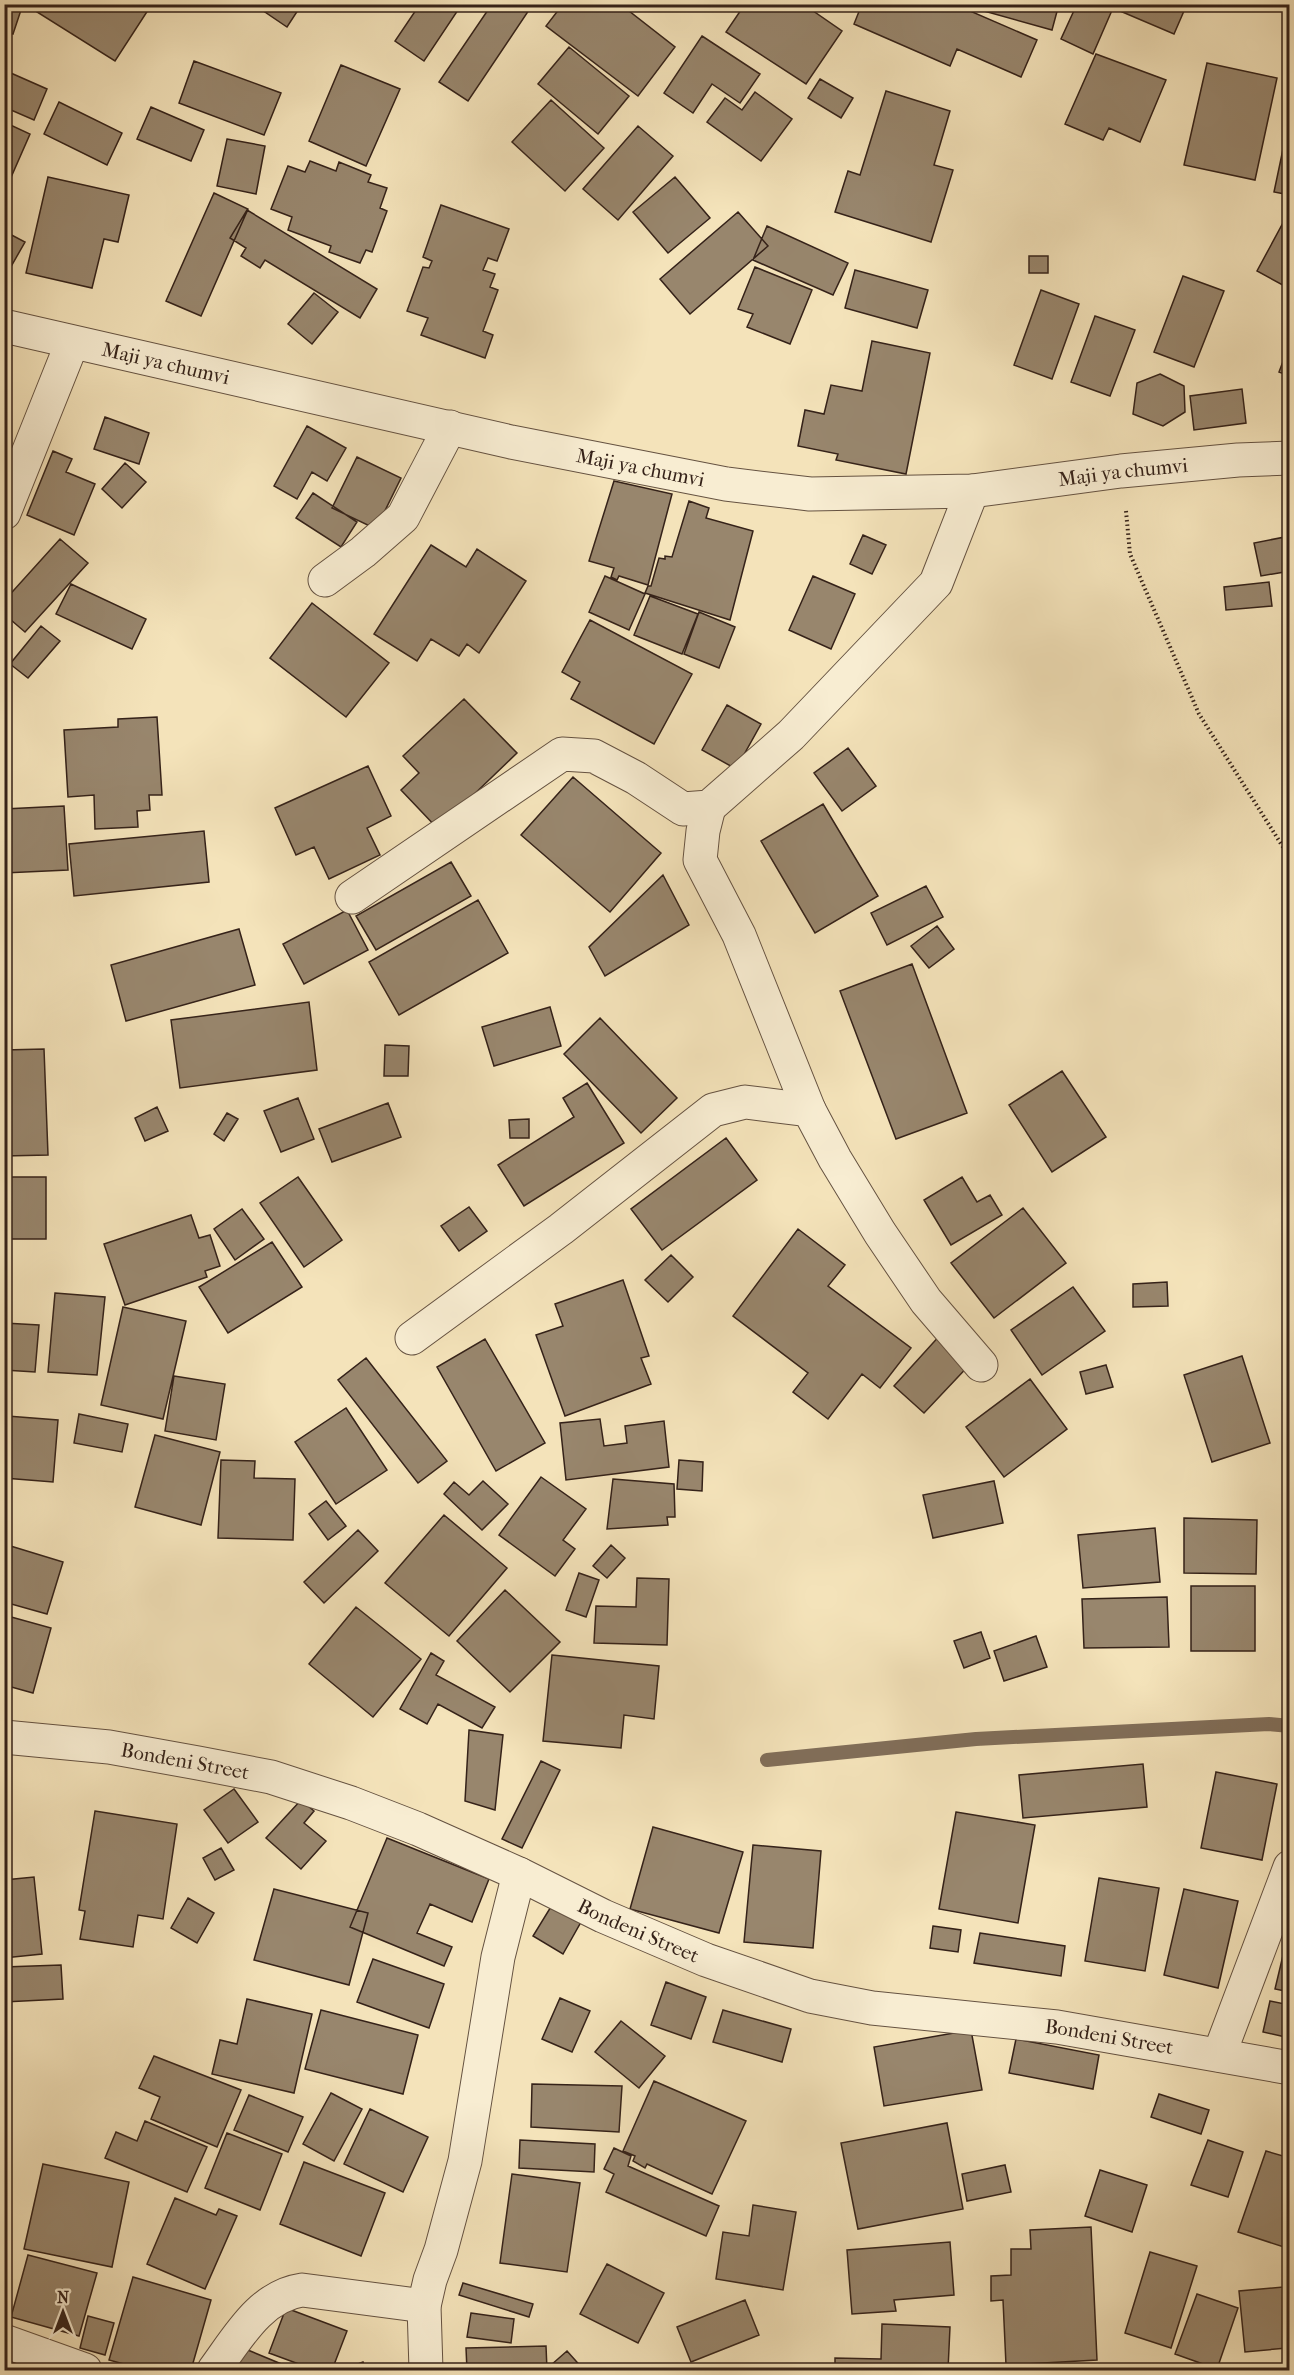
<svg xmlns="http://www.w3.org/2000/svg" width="1294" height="2375" viewBox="0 0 1294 2375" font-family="'IM FELL French Canon',serif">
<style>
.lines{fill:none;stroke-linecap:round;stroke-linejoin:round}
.stream{stroke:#816e59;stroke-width:14}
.building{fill:#98866d;stroke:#352219;stroke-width:1.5}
.minor-casing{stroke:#655241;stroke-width:35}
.path{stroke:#352219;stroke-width:4;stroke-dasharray:1.5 3;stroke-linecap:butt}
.minor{stroke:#f8edd2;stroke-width:33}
.labels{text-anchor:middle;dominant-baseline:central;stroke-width:4.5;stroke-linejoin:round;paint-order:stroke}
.street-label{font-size:20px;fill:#352219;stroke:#f8edd2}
</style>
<rect width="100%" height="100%" fill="#f4e3ba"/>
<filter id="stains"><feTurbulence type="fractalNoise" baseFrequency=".00333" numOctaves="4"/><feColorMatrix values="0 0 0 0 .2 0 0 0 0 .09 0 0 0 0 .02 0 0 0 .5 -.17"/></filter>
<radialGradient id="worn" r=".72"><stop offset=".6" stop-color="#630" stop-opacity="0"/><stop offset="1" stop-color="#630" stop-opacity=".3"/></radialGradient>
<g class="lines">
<path class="stream" d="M767,1760l209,-21 293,-15 21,2"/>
</g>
<path class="building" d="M4,4h19l-10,30 -9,-3z
M41,4h111l-37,57 -78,-49z
M253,4h49l-15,23z
M420,4h42l-38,57 -29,-20z
M492,4h41l-65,97 -29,-19z
M563,4h57l55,43 -37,49 -92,-70z
M745,4h58l39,27 -36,53 -80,-52z
M862,4h92l83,36 -16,37 -64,-28 -7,17 -96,-42z
M959,4h100l-7,26z
M1077,4h110l-13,30 -61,-26 -20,46 -32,-15z
M702,36l58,38 -20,29 -28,-19 -19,29 -29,-20z
M569,47l60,49 -31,38 -60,-50z
M1096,54l70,26 -26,62 -31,-14 -6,12 -38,-16z
M194,61l87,32 -17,42 -85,-32z
M1207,63l70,15 -22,102 -71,-15z
M341,65l59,24 -34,77 -57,-25z
M4,70l43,19 -13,31 -30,-13z
M820,79l33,19 -12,20 -33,-20z
M886,91l64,20 -16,54 19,5 -22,72 -96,-30 13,-41 12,4z
M755,92l37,27 -31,42 -54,-39 18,-24 17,12z
M551,100l53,48 -39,43 -53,-49z
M59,102l63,31 -15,32 -63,-31z
M151,107l53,23 -13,31 -54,-22z
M1290,116v79l-16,-3z
M4,122l26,12 -25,57h-1z
M638,126l35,30 -55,64 -35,-31z
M227,139l38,7 -9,48 -39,-8z
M310,161l26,10 3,-9 32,13 -3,7 19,6 -7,20 7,3 -15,41 -6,-2 -6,13 -31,-11 2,-6 -43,-16 4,-13 -21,-8 17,-43 17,6z
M48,177l81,18 -11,47 -14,-3 -12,49 -66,-15z
M675,177l35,41 -42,35 -35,-41z
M214,193l34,16 -47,107 -35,-15z
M441,205l68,24 -12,32 -9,-3 -5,12 12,4 -5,13 8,3 -15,41 10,4 -8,23 -64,-23 7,-17 -21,-7 16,-44 6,1 3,-7 -9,-4z
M247,210l130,79 -17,29 -95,-58 -5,8 -19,-12 5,-8 -16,-10z
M738,212l30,34 -78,68 -30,-35z
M1284,221l6,3v65l-33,-18z
M767,226l81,37 -15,32 -80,-35z
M4,231l21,11 -21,37z
M1029,256h19v17h-19z
M755,267l57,23 -22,54 -43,-17 6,-13 -15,-5z
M855,270l73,20 -11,38 -72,-20z
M1183,276l41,15 -30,76 -40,-15z
M1041,290l38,14 -27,75 -38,-14z
M314,293l24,19 -26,32 -24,-20z
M1095,316l40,14 -25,66 -39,-14z
M872,341l58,12 -24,121 -70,-14 2,-6 -40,-8 7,-36 19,4 7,-29 31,6z
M1290,343v33l-11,-4z
M1160,374l24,12 1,26 -22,14 -30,-12 4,-31z
M1242,389l4,34 -52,7 -4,-34z
M105,417l44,16 -10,31 -45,-15z
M307,426l39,22 -19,33 -15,-9 -15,27 -23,-13z
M53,451l19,8 -6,13 29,12 -21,51 -47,-20z
M357,457l44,21 -25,51 -44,-21z
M125,463l21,19 -24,26 -20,-19z
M614,481l58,13 -24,91 -29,-9 -2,4 -6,-3 3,-9 -25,-7z
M313,493l44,29 -16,25 -45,-29z
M689,501l20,7 -3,10 47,13 -23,89 -85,-27 3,-7h3l8,-28 6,1v-3l7,1z
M863,535l23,10 -14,29 -22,-10z
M1290,536v35l-29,5 -7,-33z
M60,539l28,24 -63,69 -21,-18v-13z
M431,545l35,22 11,-18 49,32 -47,72 -12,-9 -8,12 -28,-17 -14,22 -43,-27z
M605,576l40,18 -16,36 -40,-18z
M813,576l42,18 -24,55 -42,-19z
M1269,582l3,24 -46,4 -2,-23z
M71,584l75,35 -14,30 -76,-35z
M650,596l48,18 -16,40 -48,-19z
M312,603l77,60 -43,54 -76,-59z
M699,612l36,15 -16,41 -35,-14z
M590,620l102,54 -38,70 -83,-45 9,-17 -18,-10z
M41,626l19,15 -32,37 -18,-14z
M464,699l53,54 -79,76 -37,-39 18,-17 -16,-17z
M727,705l34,19 -25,45 -34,-19z
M157,717l5,78h-13l1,15 -13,1 1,16 -43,2 -1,-34 -26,2 -4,-67 54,-3v-8z
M848,748l28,38 -34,25 -28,-38z
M368,766l23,50 -24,12 13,27 -51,24 -15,-32 -18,8 -21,-47z
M573,777l88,76 -51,59 -89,-77z
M823,804l55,92 -63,37 -54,-92z
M64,806l4,64 -64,3v-64z
M204,831l5,51 -135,14 -5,-52z
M451,862l20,34 -95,54 -20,-34z
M663,875l26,50 -84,51 -16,-29z
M926,886l17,31 -56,28 -16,-32z
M478,900l30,53 -109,62 -30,-53z
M347,910l21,40 -64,34 -21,-40z
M937,926l17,23 -25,19 -18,-22z
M239,929l16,56 -129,36 -15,-56z
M912,964l55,149 -71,26 -56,-148z
M309,1002l8,68 -137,18 -9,-68z
M550,1007l11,39 -67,20 -12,-39z
M600,1018l77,80 -36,35 -77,-79z
M385,1045l24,1 -1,30h-24z
M44,1049l4,106 -44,1v-106z
M1062,1071l44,66 -54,35 -43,-67z
M587,1083l37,60 -100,63 -26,-41 76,-48 -11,-19z
M298,1098l16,41 -33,13 -17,-41z
M388,1103l13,34 -69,25 -13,-33z
M157,1107l11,24 -23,10 -10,-23z
M227,1113l11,6 -14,22 -10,-7z
M529,1119v19h-19l-1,-18z
M726,1138l31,42 -95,70 -31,-41z
M4,1177h42v62h-42z
M298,1177l44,63 -38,27 -44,-64z
M962,1177l15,25 13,-7 12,20 -51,30 -27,-45z
M469,1207l18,24 -28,20 -18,-25z
M1023,1208l43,55 -72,55 -43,-55z
M242,1209l22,30 -29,21 -21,-31z
M191,1215l8,23 11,-3 10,31 -15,5 2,6 -82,28 -21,-61z
M798,1229l47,36 -17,21 83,62 -31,40 -18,-14 -34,45 -35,-27 15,-19 -75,-57z
M272,1242l30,45 -74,46 -29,-46z
M671,1255l22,22 -25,25 -23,-22z
M623,1280l26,76 -8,2 10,26 -86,32 -29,-81 27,-9 -8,-22z
M1167,1282l1,24 -35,1v-23z
M1073,1287l32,44 -63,44 -31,-45z
M55,1293l50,4 -8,78 -49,-3z
M123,1307l63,14 -23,98 -62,-14z
M4,1323l35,2 -4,47 -31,-2z
M942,1333l31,28 -49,52 -30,-27z
M485,1339l60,104 -49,28 -59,-104z
M1242,1356l28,87 -58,19 -28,-87z
M366,1358l81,103 -29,22 -80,-103z
M1106,1365l7,22 -27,7 -6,-22z
M174,1376l51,8 -9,56 -51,-9z
M1030,1379l37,50 -63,48 -38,-50z
M346,1408l41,62 -51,34 -41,-62z
M79,1414l49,10 -6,28 -48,-9z
M7,1416l51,4 -5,62 -49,-4z
M600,1419l4,27 23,-3 -2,-17 39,-5 5,46 -103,13 -6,-57z
M155,1435l65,17 -19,73 -66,-18z
M221,1460l34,1 -1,17 41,1 -2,61 -75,-2z
M679,1460l24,2 -1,29 -25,-2z
M541,1477l45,32 -23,31 12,9 -20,27 -56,-41z
M613,1479l61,5 1,33h-8l1,8 -61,4z
M483,1481l25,23 -26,26 -38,-36 10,-12 15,13z
M994,1481l9,42 -70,15 -10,-43z
M326,1501l20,25 -18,14 -19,-26z
M444,1515l63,53 -58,68 -64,-53z
M1184,1518l73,2 -1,54 -72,-1z
M1155,1528l5,54 -77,6 -5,-53z
M358,1530l20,21 -54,52 -20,-21z
M4,1544l59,18 -16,52 -43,-12z
M611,1545l14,13 -18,20 -14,-12z
M579,1573l20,7 -13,37 -20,-7z
M637,1578l32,1 -2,66 -73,-2 2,-37 40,1z
M1191,1586h64v65h-64z
M505,1590l55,52 -50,50 -53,-51z
M1167,1597l2,50 -85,1 -2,-49z
M356,1607l65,52 -48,58 -64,-53z
M4,1615l47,13 -18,65 -29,-8z
M981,1632l9,26 -26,10 -10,-27z
M1036,1636l11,31 -43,14 -10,-30z
M431,1653l13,8 -8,14 59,32 -13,21 -44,-24 -11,20 -27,-15z
M552,1655l107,11 -5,53 -30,-4 -3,33 -78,-7z
M469,1730l34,5 -8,75 -30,-9z
M541,1761l19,9 -38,78 -20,-9z
M1143,1764l4,43 -124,11 -4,-43z
M1216,1772l61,12 -15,76 -61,-12z
M234,1789l24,33 -30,21 -24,-33z
M301,1800l13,11 -10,12 22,18 -25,28 -35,-31z
M95,1811l82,13 -14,95 -25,-4 -5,32 -53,-8 5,-28 -6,-1z
M956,1812l79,13 -17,98 -79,-14z
M653,1827l90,25 -24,81 -89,-24z
M387,1838l102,41 -17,43 -42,-18 -13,29 35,14 -8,19 -94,-39z
M753,1845l68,6 -8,97 -69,-6z
M221,1848l13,22 -19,10 -12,-22z
M34,1877l8,77 -38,4v-78z
M1099,1878l60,10 -14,83 -60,-10z
M274,1889l94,24 -19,72 -95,-25z
M1184,1889l54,12 -20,87 -54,-13z
M188,1898l26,15 -17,30 -26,-15z
M552,1905l29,17 -18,32 -30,-18z
M933,1926l28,4 -3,22 -28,-4z
M1290,1926v66l-15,-3z
M980,1933l85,13 -4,30 -87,-13z
M373,1959l71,25 -15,44 -72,-26z
M61,1965l2,34 -59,3v-35z
M666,1982l40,15 -15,42 -40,-14z
M560,1998l30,13 -18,41 -30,-13z
M247,1999l65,15 -18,79 -82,-19 8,-34 17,4z
M1270,2001l20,4v33l-27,-6z
M321,2010l97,25 -15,59 -98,-25z
M723,2010l68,19 -9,33 -69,-20z
M621,2021l44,35 -26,32 -44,-36z
M971,2030l11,60 -98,16 -10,-59z
M1016,2039l83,16 -6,34 -84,-16z
M154,2056l87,34 -24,57 -66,-28 9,-22 -21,-9z
M654,2081l92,40 -34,73 -65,-30 -2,4 -12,-7 2,-5 -12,-5z
M532,2084l90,2 -3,46 -88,-5z
M331,2093l31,16 -28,52 -31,-17z
M1159,2094l50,16 -8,24 -50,-17z
M249,2095l54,22 -15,35 -54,-22z
M370,2109l58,28 -25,55 -59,-28z
M145,2121l62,26 -20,45 -82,-34 11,-26 21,9z
M947,2123l16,86 -105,20 -17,-86z
M227,2133l55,21 -22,56 -55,-22z
M520,2140l75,4 -1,28 -75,-4z
M1208,2140l35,12 -15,45 -37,-12z
M614,2148l17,8 -3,10 91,40 -13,30 -100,-44 8,-18 -10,-5z
M1266,2151l24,7v91l-52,-17z
M304,2162l81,31 -24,63 -81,-32z
M43,2164l86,18 -17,85 -88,-18z
M1005,2165l6,27 -44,9 -5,-27z
M1100,2170l47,15 -15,47 -47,-16z
M512,2174l68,9 -13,89 -67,-9z
M175,2198l41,17 3,-6 18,7 -32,73 -58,-25z
M753,2205l43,7 -13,78 -67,-11 7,-47 26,4z
M1091,2227l6,133 -91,5 -3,-65 -12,1v-25l20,-1v-26h20l-1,-19z
M950,2242l4,53 -60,5 2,11 -44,3 -5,-64z
M1150,2252l47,14 -26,82 -46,-15z
M28,2255l69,18 -18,63 -68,-19z
M607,2264l57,29 -26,50 -58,-29z
M133,2277l78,23 -20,70h-25l-23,-6 -1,5 -33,-9z
M463,2283l70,21 -4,13 -70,-22z
M1283,2287l4,61 -42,4 -6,-61z
M1197,2294l41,14 -21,61 -42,-15z
M745,2300l14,35 -68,27 -14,-35z
M286,2308l61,23 -15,39h-17l-46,-17z
M471,2313l43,6 -3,24 -44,-6z
M88,2316l26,7 -9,32 -25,-7z
M882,2324l68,3 -2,43h-113v-12l46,1z
M546,2346l1,24h-80l-1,-22z
M243,2348l53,22h-63z
M567,2351l17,19h-29l-4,-5z
M363,2362l3,8h-21v-1z"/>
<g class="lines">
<defs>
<g id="minor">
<path id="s1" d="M4,326l507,116 215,42 84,10 162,-3 149,-20 117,-11 52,-2"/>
<path d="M4,513l68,-170"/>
<path d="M325,580l38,-28 40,-35 47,-90"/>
<path d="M709,807l-6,24 -3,29 39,75 70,175"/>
<path d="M352,897l210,-143 32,2 42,22 47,31 26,-2 82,-72 145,-152 36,-92"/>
<path d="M412,1338l149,-109 152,-119 32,-8 64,8 26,49 45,74 46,68 55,64"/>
<path id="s2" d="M4,1737l105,10 89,16 73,14 80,26 67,26 101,45 84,42 103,44 104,36 62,12 185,19 233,41"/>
<path d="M1219,2055l71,-188"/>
<path d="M4,2341l81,29"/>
<path d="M214,2370c23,-31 46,-74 88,-80l122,16"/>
<path d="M426,2370l-2,-64 6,-26 11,-30 24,-89 33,-204 21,-83"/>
</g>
</defs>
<use href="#minor" class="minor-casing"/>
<path class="path" d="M1126,511l4,43 69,160 91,144"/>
<use href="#minor" class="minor"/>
</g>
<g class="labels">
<g class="street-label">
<text stroke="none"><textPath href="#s1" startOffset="166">Maji ya chumvi</textPath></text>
<text stroke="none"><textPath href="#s1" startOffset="652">Maji ya chumvi</textPath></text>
<text stroke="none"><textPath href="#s1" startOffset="1138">Maji ya chumvi</textPath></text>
<text stroke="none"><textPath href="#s2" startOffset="183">Bondeni Street</textPath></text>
<text stroke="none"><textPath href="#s2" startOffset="669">Bondeni Street</textPath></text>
<text stroke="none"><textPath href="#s2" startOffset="1155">Bondeni Street</textPath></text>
</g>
</g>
<rect width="1294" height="2375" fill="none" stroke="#f4e3ba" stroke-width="24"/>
<rect x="6" y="6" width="1282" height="2363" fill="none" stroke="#352219" stroke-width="3"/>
<rect x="12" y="12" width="1270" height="2351" fill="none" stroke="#352219" stroke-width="1.5"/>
<g transform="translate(63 2312)" stroke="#f8edd2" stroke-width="4.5" paint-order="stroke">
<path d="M0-4.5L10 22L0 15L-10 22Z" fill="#352219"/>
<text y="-9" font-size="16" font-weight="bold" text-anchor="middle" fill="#352219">N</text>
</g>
<rect width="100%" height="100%" filter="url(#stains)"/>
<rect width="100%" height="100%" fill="url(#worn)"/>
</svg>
